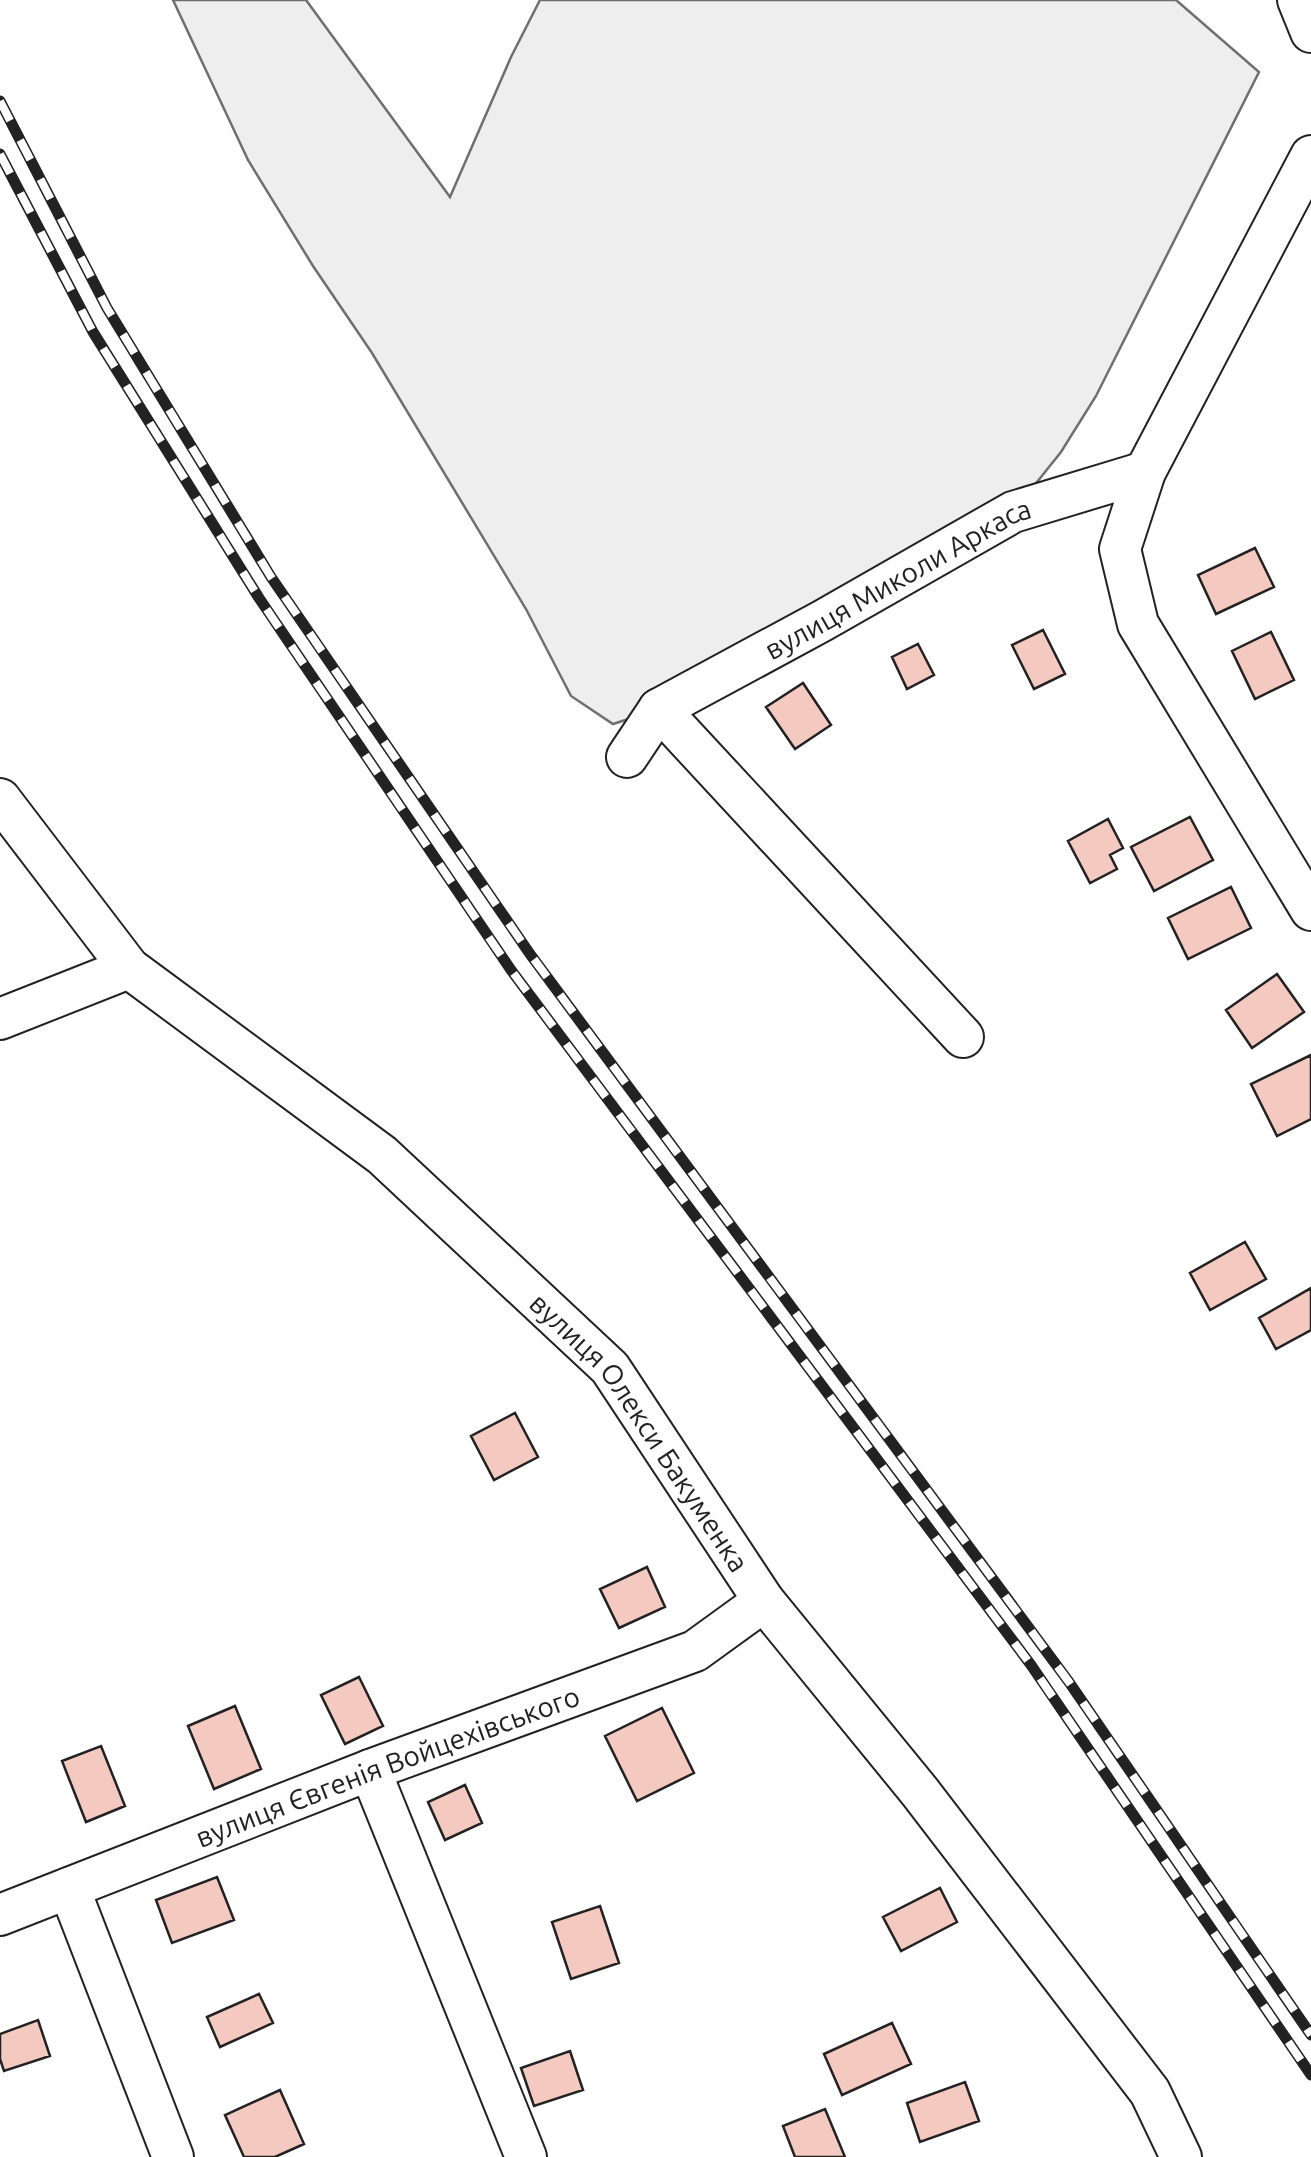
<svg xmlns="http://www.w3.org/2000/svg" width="1311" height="2157" viewBox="0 0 1311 2157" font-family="Ubuntu,sans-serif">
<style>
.green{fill:#eee;stroke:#6f6f6f;stroke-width:2.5}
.building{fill:#f3c9c0;stroke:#222;stroke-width:2.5}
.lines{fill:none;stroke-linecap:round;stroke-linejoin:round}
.minor-casing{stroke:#222;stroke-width:44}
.minor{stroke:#fff;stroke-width:40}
.rail-casing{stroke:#222;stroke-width:11}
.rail{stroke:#fff;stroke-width:8;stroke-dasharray:22;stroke-linecap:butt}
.labels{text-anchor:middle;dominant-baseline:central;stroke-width:8;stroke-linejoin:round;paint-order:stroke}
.street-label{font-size:28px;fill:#222;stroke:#fff}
</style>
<rect width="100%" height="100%" fill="#fff"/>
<path class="green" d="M173,0h133l144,197 61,-140 29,-57h636l83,72 -163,324 -35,56 -48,60 -354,197 -46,15 -42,-28 -45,-87 -154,-256 -59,-87 -65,-106z"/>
<path class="building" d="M1255,548l19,39 -58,27 -18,-39z
M1043,630l22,44 -31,15 -22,-44z
M1271,632l23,48 -39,19 -23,-48z
M918,644l16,31 -27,14 -15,-32z
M803,683l28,42 -36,24 -29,-42z
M1190,817l23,43 -59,31 -23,-44z
M1108,819l15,29 -13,7 7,14 -27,14 -22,-42z
M1231,887l20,41 -63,31 -20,-41z
M1277,974l27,38 -52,36 -26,-38z
M1311,1055v64l-34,17 -26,-52z
M1245,1242l21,37 -56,31 -20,-37z
M1311,1288v42l-35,19 -17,-31z
M515,1413l23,44 -44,23 -23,-44z
M647,1567l18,40 -46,21 -19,-39z
M359,1677l24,49 -38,18 -24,-49z
M235,1706l26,63 -47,20 -26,-63z
M662,1708l32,65 -57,28 -32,-65z
M101,1746l24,60 -39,16 -24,-61z
M465,1785l17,38 -37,17 -17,-38z
M217,1877l17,43 -62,23 -16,-43z
M940,1888l17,34 -56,29 -18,-34z
M600,1906l19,57 -48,16 -19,-57z
M259,1994l14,29 -53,24 -13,-30z
M38,2020l12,36 -46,15 -4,-12v-25z
M892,2023l19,41 -69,31 -18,-41z
M570,2051l13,39 -49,16 -13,-38z
M965,2082l14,39 -59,21 -13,-39z
M280,2090l24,54 -29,13h-31l-19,-42z
M825,2109l20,48h-50l-12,-31z"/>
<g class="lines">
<defs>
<g id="minor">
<path d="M1298,0l13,32"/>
<path d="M1311,156l-166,316 -25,77 18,75 173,286"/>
<path d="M659,709l304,328"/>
<path id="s1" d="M627,757l32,-48 163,-88 191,-109 132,-40"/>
<path id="s2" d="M0,799l129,169 253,187 228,213 154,233 156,191 230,300 31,65"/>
<path d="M0,1019l129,-51"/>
<path d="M370,1770l156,387"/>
<path d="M69,1888l104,269"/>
<path id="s3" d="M0,1915l370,-145 325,-119 69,-50"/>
</g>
</defs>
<use href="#minor" class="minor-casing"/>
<use href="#minor" class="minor"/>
<defs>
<path id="rail" d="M0,101l107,207 164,269 259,377 539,728 242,353
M0,154l93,178 166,266 252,372 520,695 280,410"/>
</defs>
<use href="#rail" class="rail-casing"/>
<use href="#rail" class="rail"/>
</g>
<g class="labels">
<g class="street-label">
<text stroke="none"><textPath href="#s1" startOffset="330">вулиця Миколи Аркаса</textPath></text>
<text stroke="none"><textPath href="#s2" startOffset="908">вулиця Олекси Бакуменка</textPath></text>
<text stroke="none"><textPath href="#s3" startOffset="415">вулиця Євгенія Войцехівського</textPath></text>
</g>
</g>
</svg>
